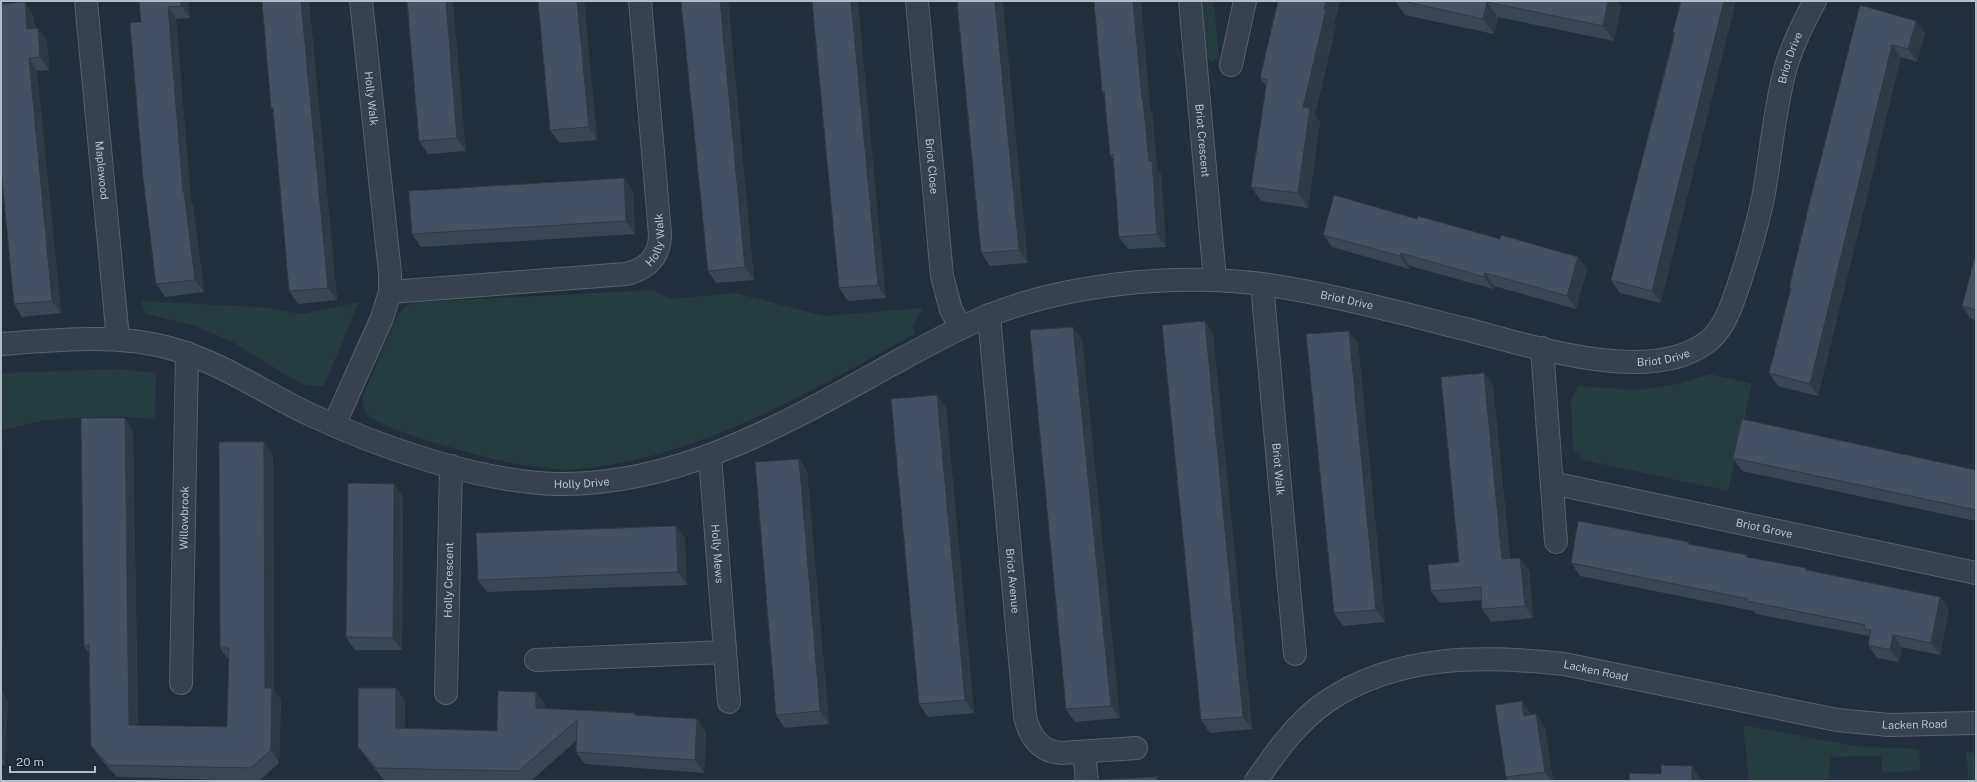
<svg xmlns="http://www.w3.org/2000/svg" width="1977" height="782" viewBox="0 0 1977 782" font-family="'Public Sans',sans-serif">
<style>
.green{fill:#263c3f}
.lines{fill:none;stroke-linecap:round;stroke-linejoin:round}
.street-casing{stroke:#565f6c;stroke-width:24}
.street{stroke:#38414e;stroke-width:22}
.wall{fill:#3b4654}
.shaded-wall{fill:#303945}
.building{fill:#455162;stroke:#303945}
.labels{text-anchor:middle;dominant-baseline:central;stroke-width:4;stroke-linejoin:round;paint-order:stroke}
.street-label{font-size:11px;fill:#b4bcc9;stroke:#1d2633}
</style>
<rect width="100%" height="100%" fill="#242f3e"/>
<path class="green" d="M1202,1h12l5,57 -8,4 -5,-6z
M653,290l18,9 64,-6 90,23 98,-8 -10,17 2,9c-90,49 -180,103 -281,126 -27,6 -53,11 -81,9 -40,-3 -79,-15 -118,-26 -15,-5 -60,-19 -69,-30 -2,-4 -3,-11 -4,-15l36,-84 10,-9 12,-3z
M141,301l118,6 43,7 57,-12 -35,84 -21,-1 -69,-42 -38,-17 -50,-12z
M118,369l38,4 -1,46 -43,-3 -66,4 -45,10v-57z
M1710,374l42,10 -24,107 -145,-31 -10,-10 -2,-50 7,-14 59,4 40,-6z
M1743,725l112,21 64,3 2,21 -39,3 -1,-17 -50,1 -3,20 -3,4h-76z
M1966,752l10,1v28h-7z"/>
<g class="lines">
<defs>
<g id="street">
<path id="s1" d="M86,1l32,338"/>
<path id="s2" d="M361,1l29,272v19"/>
<path id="s3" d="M917,1l25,275 9,34 10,18"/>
<path id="s4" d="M1190,1l25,279"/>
<path d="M1231,65l14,-64"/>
<path id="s5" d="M1262,284l33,370"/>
<path id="s6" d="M989,315l36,401c4,20 15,36 37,37l74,-5"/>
<path id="s7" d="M1,344c56,-4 117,-11 172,5 49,14 90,43 136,65 70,33 170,68 248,70 122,2 229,-61 332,-118 31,-17 63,-35 96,-49 53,-22 111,-32 168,-36 47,-3 94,-1 140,8 57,10 113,25 168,39 65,16 182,57 242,17 22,-14 29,-41 37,-64 9,-27 17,-55 23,-83 8,-43 11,-86 22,-128 7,-25 18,-47 30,-69"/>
<path d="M1542,348l14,194"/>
<path id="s8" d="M334,425l48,-107 8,-26 236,-18c21,-5 34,-17 34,-40l-20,-233"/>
<path id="s9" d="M710,456l19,246"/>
<path id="s10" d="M1552,483l424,90"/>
<path d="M536,660l189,-8"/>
<path id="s11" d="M181,683l6,-330"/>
<path id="s12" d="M446,693l5,-227"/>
<path d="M1084,752l3,29"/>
<path id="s13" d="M1256,781c20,-29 41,-59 70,-79 70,-48 157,-47 238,-38l273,56 52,5 87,-2"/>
</g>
</defs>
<use href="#street" class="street-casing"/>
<use href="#street" class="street"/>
</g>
<path class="wall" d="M139,1h49l2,17 -14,1 15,183 2,3 11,87 -39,5 -9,-13 -15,-262z
M262,1h47l28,299 -39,4 -9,-13 -15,-180 -3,-3z
M407,1l59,150 -38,3 -9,-13z
M538,1h46l13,139 -38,3 -9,-13z
M681,1h47l26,279 -38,3 -8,-12z
M812,1l74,297 -38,3 -9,-13z
M957,1l71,262 -38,3 -9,-13z
M1094,1h47l9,109 2,2 5,57 4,5 5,73 -38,2 -9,-12 -5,-77 -4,-5 -6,-61 -2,-3z
M1278,1h62l-6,22 2,2 -21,90 5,8 -12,85 -47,-7 -10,-14 15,-101 -6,-8z
M1395,1h222l4,5 -7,35 -116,-24 -4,17 -89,-19z
M1681,1l-20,302 -41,-10 -9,-13 63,-246 -1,-2z
M1860,5l65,28 -8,29 -16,-5 -83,339 -40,-10 -9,-13 21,-83 -1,-2z
M33,15l2,13 12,13 2,29 -12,1 24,242 -39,4 -8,-13 -13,-135z
M624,178l9,13 2,43 -214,13 -9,-13z
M1323,235l177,4 78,18 9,12 -11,40 -82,-23 -1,3 -83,-23 -1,3 -77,-22z
M1976,253v67l-5,-1 -9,-13z
M1213,334l39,395 -42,4 -9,-13z
M1082,339l38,379 -45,4 -9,-13z
M1358,343l27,279 -42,4 -9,-13z
M1484,373l9,13 17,172 19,12 4,48 -42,4 -9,-13v-9l-42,3 -9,-12 28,-29z
M946,407l28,306 -46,4 -9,-13z
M125,418l8,13 5,294 89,2 2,-67 -9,-12 53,-194 1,237 7,9 -2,63 -20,18 -142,-4 -17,-19 -9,-12 -2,-93 -5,-7z
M1733,458l243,12v51l-234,-50z
M799,459l8,12 22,253 -44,4 -9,-13z
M394,484l9,12 -1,154h-47l-9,-13z
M676,526l9,12 2,47 -200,7 -9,-12z
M1691,545l58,13 57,10 2,2 132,27 9,13 -9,45 -38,-8 -3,15 -22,-4 -9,-13 1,-9 -113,-22 -2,-3 -174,-35 -9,-13z
M396,688l9,13v27l92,3 39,-39 9,13v4l89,4 2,2 70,17 -2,41 -119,-9 -9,-12v-11l-45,40h-146l-18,-22 -9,-12z
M1,690l7,11 -3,62 -4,4z
M1531,714v1l5,-1 9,13 8,54h-44l-3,-4z"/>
<path class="shaded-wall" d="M181,1h7l2,17 -9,-12z
M301,1h8l28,299 -9,-12z
M446,1h7l13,150 -9,-13z
M577,1h7l13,139 -8,-13z
M720,1h8l26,279 -9,-13z
M851,1h7l28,297 -8,-13z
M995,1h8l25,262 -9,-13z
M1133,1h8l9,109 2,2 5,57 4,5 5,73 -9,-13 -15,-134z
M1326,1h14l-6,22 2,2 -21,90 5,8 -12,85 -10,-15 5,-86z
M1608,1h9l4,5 -7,35 -11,-15z
M1724,1h12l-75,302 -9,-12z
M25,2l8,13 3,27 -9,-13z
M1487,2l11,15 -4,17 -11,-15z
M168,7l8,12 15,183 2,3 11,87 -9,-12 -12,-88z
M1916,21l9,12 -8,29 -9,-13z
M38,28l9,13 2,29 -9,-13z
M1892,45l9,12 -83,339 -8,-12z
M29,58l8,13 24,242 -9,-12z
M624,178l9,13 2,43 -9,-13z
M1401,253l9,13 -1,3 -9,-13z
M1578,257l9,12 -11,40 -9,-13z
M1485,273l9,13 -1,3 -9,-12z
M1205,321l8,13 39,395 -9,-12z
M1073,327l9,12 38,379 -9,-12z
M1349,331l9,12 27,279 -9,-12z
M1484,373l9,13 18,186 -9,-13z
M937,395l9,12 28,306 -9,-13z
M125,418l8,13 5,306 -9,-12z
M264,442l9,12 1,237 7,9 -2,63 -8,-13 -6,-62z
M1,443l2,2v201l-2,-3z
M799,459l8,12 22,253 -9,-13z
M394,484l9,12 -1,154 -9,-12z
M676,526l9,12 2,47 -9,-13z
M1520,558l9,12 4,48 -8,-12z
M1940,597l9,13 -9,45 -9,-12z
M1893,635l9,12 -3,15 -9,-12z
M396,688l9,13v40l-9,-13z
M1,690l7,11 -3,62 -4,-5z
M536,692l9,13v16l-9,-13z
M1522,701l9,13 2,15 -9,-13z
M1536,714l9,13 8,54h-1l-7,-9z
M697,719l9,13 -2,41 -9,-13z
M1692,766l9,12v3h-9z"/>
<path class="building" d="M139,1h42v5l-13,1 15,185h1l11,88 -39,4 -13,-106 -13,-155 11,-1z
M262,1h39l27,287 -39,3 -16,-183h-2z
M407,1h39l11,137 -38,3z
M538,1h39l12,126 -39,3z
M681,1h39l25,266 -37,4z
M812,1h39l27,284 -39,3z
M957,1h38l24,249 -38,3z
M1094,1h39l9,99h1l6,61h3l5,73 -38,3 -6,-83 -3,1 -6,-64h-2z
M1278,1h48l-2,9h2l-23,97 7,1 -12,85 -47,-6 16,-107 -7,-2z
M1403,1h205l-5,25 -116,-24 -4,17z
M1681,1h43l-72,290 -41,-11 64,-247 -2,-1z
M25,2l2,27 11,-1 2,29 -11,1 23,243 -38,3 -13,-135v-165z
M1860,5l56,16 -8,28 -16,-4 -82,339 -41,-11 22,-85h-2l20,-83z
M624,178l2,43 -214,13 -3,-43z
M1334,195l83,24 1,-3 82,23 1,-4 77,22 -11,39 -82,-23 -1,4 -83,-24 -1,3 -77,-21z
M1976,253v57l-14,-4z
M1205,321l38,396 -42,3 -39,-395z
M1073,327l38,379 -45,3 -36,-379z
M1349,331l27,279 -42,3 -28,-279z
M1484,373l18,186 18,-1 5,48 -43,3 -1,-22 -50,4 -3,-26 31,-3 -18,-185z
M937,395l28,305 -46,4 -28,-305z
M81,418h44l4,307 98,2 2,-79h-9l-1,-206h45l1,246h7l-1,62 -20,18 -142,-3 -18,-19 -2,-101 -5,1z
M1742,419l234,51v40l-243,-52z
M799,459l21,252 -44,4 -21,-253z
M348,483l46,1 -1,154 -47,-1z
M1578,521l111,21 -1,2 59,11v2l59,11v2l134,27 -9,46 -38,-8 -3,15 -22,-5 3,-15 -7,-1 1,-4 -118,-24 1,-2 -177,-36z
M676,526l2,46 -200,8 -2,-47z
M358,688h38v40l101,3 1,-40 38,1v16l98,5v2l63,4 -2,41 -119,-8 1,-32 -58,51 -143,-3 -18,-21z
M1522,701l2,15 12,-2 9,58 -39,5 -11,-72z
M1661,765l31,1v15h-63l1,-8 31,1z
M1157,777v4h-66v-1z"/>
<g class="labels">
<g class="street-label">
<text stroke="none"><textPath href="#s7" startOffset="2087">Briot Drive</textPath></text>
<text stroke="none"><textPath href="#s2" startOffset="98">Holly Walk</textPath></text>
<text stroke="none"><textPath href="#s4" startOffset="140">Briot Crescent</textPath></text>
<text stroke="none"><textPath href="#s3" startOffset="166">Briot Close</textPath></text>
<text stroke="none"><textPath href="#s1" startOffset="170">Maplewood</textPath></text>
<text stroke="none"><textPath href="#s8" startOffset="432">Holly Walk</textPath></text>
<text stroke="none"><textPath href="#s7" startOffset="1416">Briot Drive</textPath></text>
<text stroke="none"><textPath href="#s7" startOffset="1740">Briot Drive</textPath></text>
<text stroke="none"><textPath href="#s5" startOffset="186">Briot Walk</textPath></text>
<text stroke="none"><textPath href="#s7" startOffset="608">Holly Drive</textPath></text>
<text stroke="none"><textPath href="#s11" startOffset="165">Willowbrook</textPath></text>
<text stroke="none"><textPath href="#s10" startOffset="217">Briot Grove</textPath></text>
<text stroke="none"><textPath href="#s9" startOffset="98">Holly Mews</textPath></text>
<text stroke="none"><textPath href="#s12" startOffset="113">Holly Crescent</textPath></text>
<text stroke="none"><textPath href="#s6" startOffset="267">Briot Avenue</textPath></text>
<text stroke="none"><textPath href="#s13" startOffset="385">Lacken Road</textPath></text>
<text stroke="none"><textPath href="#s13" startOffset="709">Lacken Road</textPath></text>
</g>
</g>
<rect width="1977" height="782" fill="none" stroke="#b4bcc9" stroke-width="4"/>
<path d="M10 766v6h85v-6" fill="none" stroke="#b4bcc9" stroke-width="2"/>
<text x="16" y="766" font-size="12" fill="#b4bcc9" stroke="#1d2633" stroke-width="3" paint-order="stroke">20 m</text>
</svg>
